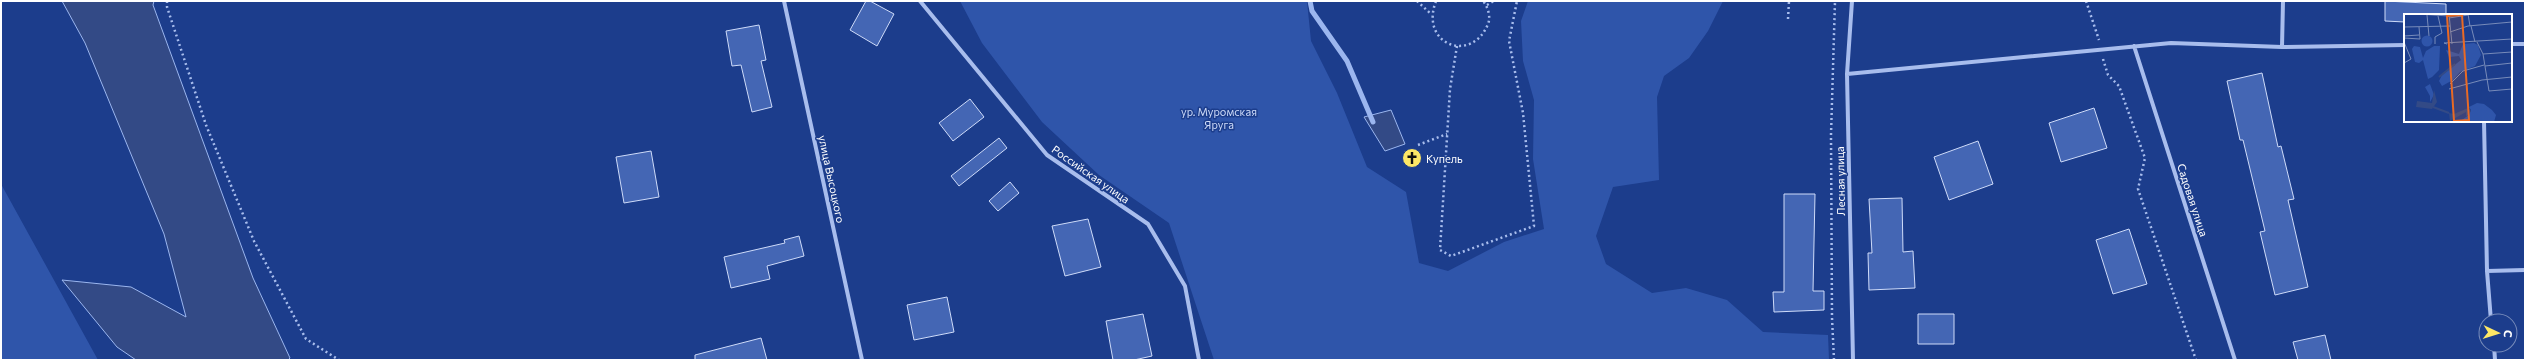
<svg xmlns="http://www.w3.org/2000/svg" width="2526" height="361" viewBox="0 0 2526 361" font-family="Commissioner,sans-serif">
<style>
.green{fill:#2f55aa}
.water{fill:#334a86;stroke:#9bb6ef}
.lines{fill:none;stroke-linecap:round;stroke-linejoin:round}
.stream{stroke:#9bb6ef;stroke-width:5}
.building{fill:#4466b4;stroke:#cedbf9}
.path{stroke:#a8bded;stroke-width:2.5;stroke-dasharray:2 3;stroke-linecap:butt}
.street{stroke:#a8bded;stroke-width:4}
.labels{text-anchor:middle;dominant-baseline:central;stroke-width:3;stroke-linejoin:round;paint-order:stroke}
.park-label{font-size:11px;fill:#cedbf9;stroke:#1c3d8c}
.poi-label{font-size:11px;fill:#fff;stroke:#1c3d8c;text-anchor:start}
.street-label{font-size:11px;fill:#fff;stroke:#1c3d8c}
.inset-river{fill:none;stroke:#334a86;stroke-width:2}
.inset-road{fill:none;stroke:#778bba;stroke-width:1}
.view{fill:#ea6a24;fill-opacity:0.15;stroke:#ea6a24;stroke-width:2}
.inset-edge{fill:none;stroke:#fff;stroke-width:2}
</style>
<rect width="100%" height="100%" fill="#1c3d8c"/>
<path class="green" d="M960,1h347l4,40 26,52 30,74 39,25 13,71 29,8 56,-29 40,-13 -11,-70 1,-59 -11,-39 -2,-40 7,-20h195l-15,30 -19,27 -25,18 -7,21 2,83 -46,7 -17,49 10,28 46,29 34,-5 41,12 36,32 65,3 1,25h-615l-45,-137 -70,-48 -57,-53 -60,-79z
M1,184l97,176h-97z"/>
<path class="water" d="M62,1h92l-1,4 100,273 37,80 -2,2h-152l-19,-13 -55,-67 69,7 55,30 -22,-83 -79,-191z
M1391,110l14,34 -20,7 -21,-34z"/>
<g class="lines">
<path class="stream" d="M1310,1l2,10 35,50 26,61"/>
</g>
<path class="building" d="M866,1h4l24,13 -17,32 -27,-16z
M2385,1l61,3v11h-41v7l-20,-1z
M759,25l7,35 -5,1 11,46 -20,5 -11,-47 -9,1 -6,-35z
M2262,73l16,74 3,-1 13,53 -6,1 20,87 -33,8 -15,-63 5,-1 -22,-91h-3l-13,-59z
M970,99l14,18 -31,24 -14,-18z
M2094,108l13,40 -46,14 -12,-39z
M999,138l8,10 -48,38 -8,-10z
M1978,141l15,43 -44,16 -15,-43z
M651,151l8,46 -35,6 -8,-46z
M1010,182l9,11 -21,18 -9,-10z
M1784,194h31l-2,97h11v19l-50,2 -1,-20h11z
M1902,198l1,54 10,-1 2,37 -46,2 -1,-37h4l-3,-54z
M1088,219l13,48 -36,9 -13,-50z
M2129,229l18,55 -34,10 -17,-54z
M799,236l5,20 -37,10 3,13 -39,9 -7,-31 61,-14 -1,-3z
M947,297l7,35 -40,8 -7,-35z
M1143,314l9,42 -18,4h-21l-7,-39z
M1918,314h36v30h-36z
M2325,335l6,25h-33l-5,-18z
M761,338l6,22h-72v-5z"/>
<g class="lines">
<path class="path" d="M167,1v6l39,118 48,116 52,98 33,21
M1417,1l14,13
M1436,1c-17,44 36,63 52,23 3,-7 0,-17 -5,-23
M2086,1l13,39
M1487,5l7,-4
M1788,19l1,-18
M1457,46l-7,43 -10,161 11,6 83,-30 -11,-113 -14,-72 8,-40
M2103,59l5,16 11,11 26,72 -7,31 58,171
M1418,145l29,-11
M1834,360l-2,-42 -1,-183 4,-134"/>
<path class="street" d="M784,1l78,359
M920,1l127,154 101,69 37,62 14,74
M1852,1l-5,73 6,286
M2511,44h14
M2134,46l101,314
M2282,47l1,-46
M1847,74l324,-31 111,4 123,-2
M2484,121l3,150 4,50
M2487,271l38,-1
M2494,345l1,15"/>
</g>
<defs>
<symbol id="church-disc" viewBox="-11 -11 22 22"><circle r="9.5" fill="#fde766" stroke="#1c3d8c"/><path d="M-1.2-6h2.4v3.5h3.3v2.4h-3.3V6h-2.4V-.1h-3.3v-2.4h3.3Z" fill="#111"/></symbol>
</defs>
<g fill-rule="evenodd">
<use href="#church-disc" x="1401" y="147" width="22" height="22"/>
</g>
<g class="labels">
<g class="park-label">
<text x="1219" y="111">ур. Муромская<tspan x="1219" dy="13">Яруга</tspan></text>
</g>
<g class="poi-label">
<text x="1426" y="158">Купель</text>
</g>
<g class="street-label">
<text transform="translate(1091 174) rotate(35)">Российская улица</text>
<text transform="translate(832 179) rotate(78)">улица Высоцкого</text>
<text transform="translate(1840 181) rotate(-91)">Лесная улица</text>
<text transform="translate(2193 200) rotate(72)">Садовая улица</text>
</g>
</g>
<g transform="translate(2404 14)">
<rect width="108" height="108" fill="#1c3d8c"/>
<path d="M17.5 27a5.5 5.5 0 1 1 11 0a5.5 5.5 0 1 1-11 0ZM70,29l4,2 3,10 -6,11 -15,6 -7,8 -11,6 -3,-5 3,-6 19,-15 -2,-4 -10,1 -3,-7 13,4 4,-10zM10,32l6,1 3,11 3,-7 8,-5h6l-1,24 -7,7 -4,2 -5,-19 -4,3 -4,-1 -3,-13zM26,70l4,11 -4,7v-6l-5,-9zM73,89l7,1 8,6 4,5 -2,7h-35l10,-7 2,-5 -2,-3z" fill="#2f55aa"/>
<path d="M30,76l3,12 -5,7 -16,-2 1,-6 15,2zM64,94l3,3 -5,6v-5l-16,9 -1,-8 5,1z" fill="#334a86"/>
<path class="inset-river" d="M35,63l16,-13M29,93l16,6"/>
<path class="inset-road" d="M14,0l31,2M45,0l3,30M64,0l2,12M23,1l2,21M45,4l19,-3M67,12l4,16M0,13l46,-1M46,18l18,-6 44,-4M0,22l15,-1M0,24l16,1 -1,-12M0,28l7,17 -7,4M73,28l6,12 6,37 23,-2M31,30v-7l7,-4 -4,-17M43,30l-3,-1 68,-4M79,40l29,-2M81,52l27,-3M46,70l13,-13 21,-6M45,75l33,-9 30,-3"/>
<path class="view" d="M58,1l7,105 -15,1 -7,-105z"/>
<rect width="108" height="108" class="inset-edge"/>
</g>
<rect width="2526" height="361" fill="none" stroke="#ffffff" stroke-width="4"/>
<g transform="translate(2498 333) rotate(94)"><circle r="19" fill="#1c3d8c" stroke="#778bba"/>
<path d="M0-3L7 15L0 10L-7 15Z" fill="#fde766"/>
<text y="-6" font-size="11" font-weight="bold" text-anchor="middle" fill="#ffffff">С</text>
</g>
</svg>
